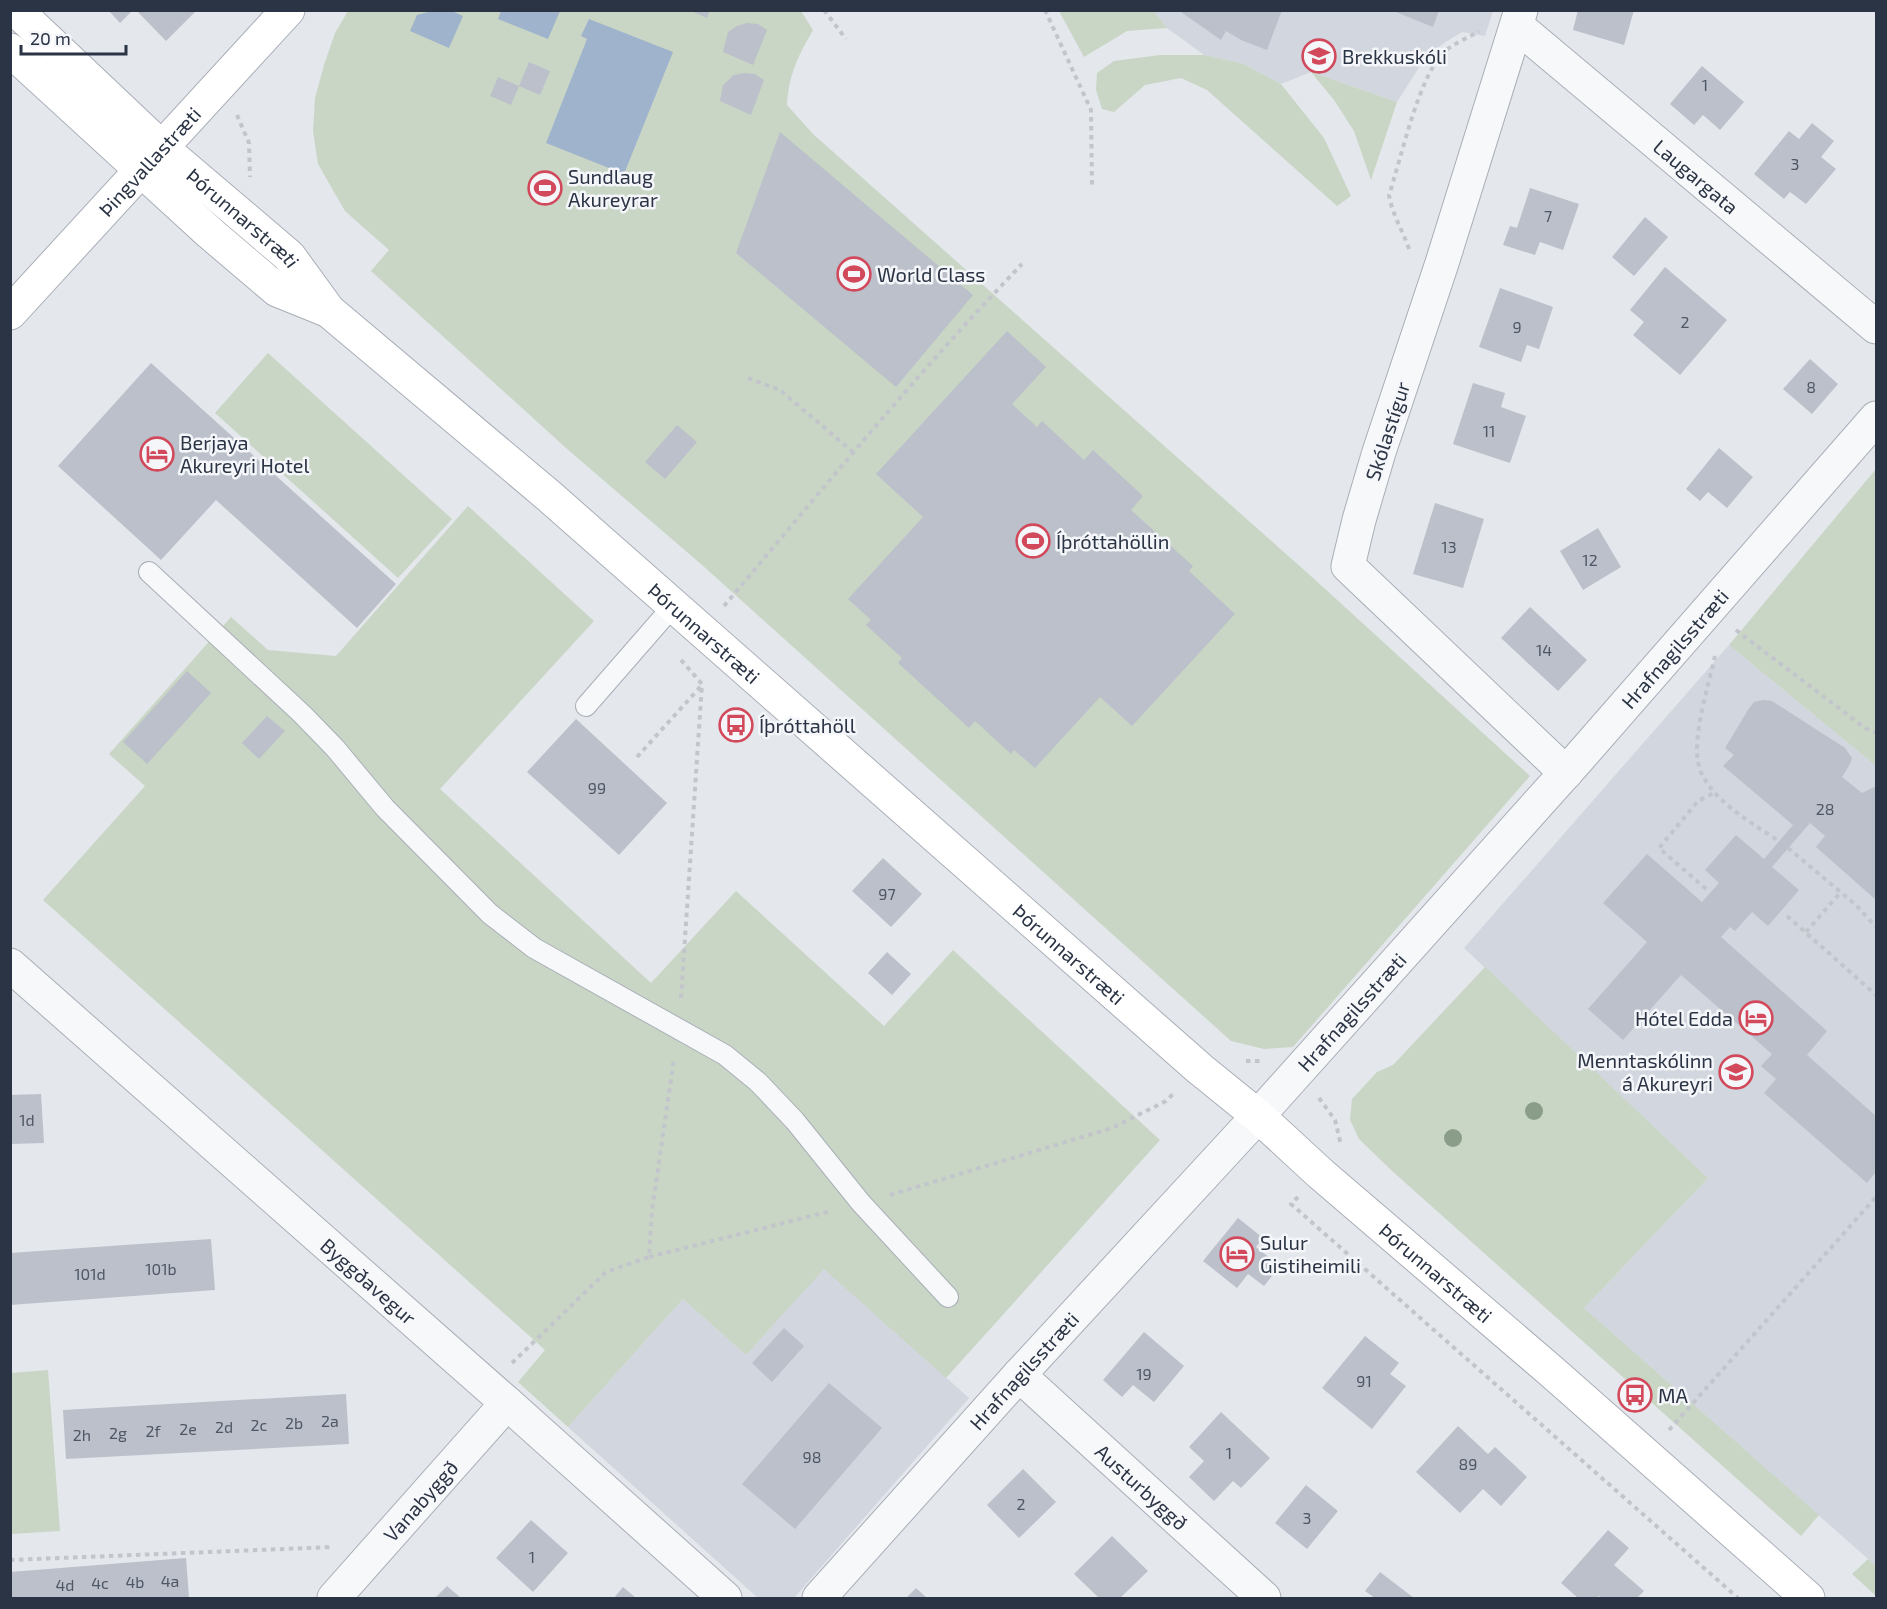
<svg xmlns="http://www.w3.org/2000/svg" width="1887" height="1609" viewBox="0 0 1887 1609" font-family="'Exo 2',sans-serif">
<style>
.built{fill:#d2d6de}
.green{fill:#c9d6c5}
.water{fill:#9fb4cc}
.building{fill:#bbc0ca}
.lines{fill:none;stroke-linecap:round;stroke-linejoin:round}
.lane-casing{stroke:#a9aeb7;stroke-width:22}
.street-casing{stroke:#a9aeb7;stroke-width:35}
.secondary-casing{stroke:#a9aeb7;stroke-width:35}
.path{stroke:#c2c5cb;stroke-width:4;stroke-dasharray:4.5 4.5;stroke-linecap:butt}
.lane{stroke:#f7f8fa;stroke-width:20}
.street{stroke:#f7f8fa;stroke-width:33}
.secondary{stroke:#fff;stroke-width:33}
.tree{fill:#899d89}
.labels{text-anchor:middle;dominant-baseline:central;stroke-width:5;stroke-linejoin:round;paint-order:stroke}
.number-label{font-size:16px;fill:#4f5766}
.poi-label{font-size:20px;fill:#2b3445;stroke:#f4f6f9;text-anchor:start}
.street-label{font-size:20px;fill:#2b3445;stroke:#f4f6f9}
</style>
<rect width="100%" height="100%" fill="#e4e7ec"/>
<path class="built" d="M1154,11h339l-8,25 -23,-4 -18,11 -19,15 -28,44 -86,-30 -30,12 -37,-20 -40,-9 -37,-27z
M1729,645l147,121v800l-292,-258 124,-130 -244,-230z
M824,1268l145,130 -175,200h-36l-190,-171 115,-128 63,56z"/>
<path class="green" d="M348,11h453l12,19c-15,26 -24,44 -26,75l26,29 499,443 218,199 -237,271 -29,2 -33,-8 -529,-476 -136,-117 -195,-177 18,-21 -44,-39 -27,-47 -5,-33 2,-33 9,-33 11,-32z
M1059,11h95l13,17 -40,3 -43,26z
M1160,55h44l40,9 37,20 43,54 27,58 -14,10 -130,-116 -26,-12 -36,7 -31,27 -12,-3 -6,-19 1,-17 17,-12z
M1311,72l86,30 -26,78 -17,-49 -20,-31z
M268,353l184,166 -54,59 -183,-165z
M1876,469v297l-147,-121z
M468,506l126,115 -154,168 211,194 85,-92 148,135 69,-76 207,190 -214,238 -122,-109 -78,86 -63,-56 -115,128 -50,-45 27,-32 -502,-450 102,-114 -36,-32 122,-137 37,33 68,6z
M1485,967l223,211 -124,130 235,207 -18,21 -410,-366 -32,-31 -9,-19 2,-21 25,-27 16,-7z
M48,1370l12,161 -49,3v-161z
M1868,1559l8,7v30l-24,-22z"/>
<path class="water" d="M432,11h20l11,5 -14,32 -39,-17 7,-16z
M501,11v-1l59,1 -12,28 -50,-20z
M589,19l84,33 -49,122 -78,-31 41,-104 -6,-3z"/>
<path class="building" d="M108,10h25l-13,13z
M136,10h61l-31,31z
M689,10h21l-3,8z
M1178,10h104l-15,40 -26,-10 -15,-9 -5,9z
M1391,10h48l-6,17z
M1578,10h56l-10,35 -51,-15z
M747,23l11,1 9,6 -14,35 -30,-13 5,-20 9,-6z
M529,62l21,9 -10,24 -21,-9z
M1702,66l42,36 -24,28 -17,-15 -9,10 -24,-21z
M744,73l11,1 9,6 -13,35 -31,-14 3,-16 11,-10z
M498,77l21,9 -8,19 -21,-9z
M1812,123l22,18 -13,16 15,12 -30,35 -16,-12 -6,7 -30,-25 35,-43 10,8z
M780,132l193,163 -77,92 -160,-134z
M1530,188l49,16 -16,46 -23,-8 -5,13 -32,-10 7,-19 7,2z
M1645,217l23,20 -34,39 -22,-19z
M1665,267l62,53 -47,55 -47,-40 11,-13 -14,-12z
M1500,288l53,19 -14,42 -12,-4 -6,17 -42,-15z
M1007,331l39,36 -34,37 25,23 5,-6 42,39 9,-10 50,46 -12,14 62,56 -4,5 46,43 -103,112 -32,-29 -65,71 -21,-18 -3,4 -36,-33 -6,7 -71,-65 4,-5 -36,-33 5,-5 -23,-21 75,-82 -47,-43z
M1810,359l28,25 -26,30 -29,-25z
M151,363l245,221 -39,44 -141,-128 -55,60 -103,-94z
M1473,383l32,10 -4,14 25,9 -16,47 -57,-19z
M677,425l20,17 -32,37 -20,-17z
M1719,448l34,29 -26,31 -19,-16 -8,9 -14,-12z
M1435,503l49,16 -21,69 -50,-14z
M1598,528l23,39 -38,23 -23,-39z
M1530,607l57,53 -29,31 -57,-53z
M187,671l24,22 -64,71 -24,-22z
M1763,700l9,1 73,47 7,10 -2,6 -8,13 20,16 14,-7v114l-60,-53 9,-11 -15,-13 -38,44 27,23 -31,36 -16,-14 -17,19 -5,-4 -9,10 106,94 -20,24 69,61v56l-9,11 -103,-90 12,-14 -15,-13 11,-12 -91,-79 -58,65 -35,-31 59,-67 -44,-39 44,-49 55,48 17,-19 -14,-13 31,-35 28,24 29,-34 -70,-59 11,-11 -9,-7 23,-38 6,-8z
M267,716l18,15 -26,28 -17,-16z
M576,719l91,84 -48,52 -92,-83z
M883,858l39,36 -31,33 -39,-36z
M887,952l24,22 -19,21 -24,-22z
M41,1094l3,49 -34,1v-49z
M1238,1218l25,20 -7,9 24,19 -16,20 -16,-12 -11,14 -34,-27z
M211,1239l4,51 -205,15v-52z
M784,1328l20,18 -32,36 -20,-19z
M1144,1332l40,34 -30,36 -21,-17 -11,12 -19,-17z
M1365,1336l34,27 -9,11 16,12 -34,43 -50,-41z
M829,1383l53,45 -87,101 -53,-45z
M346,1394l3,50 -283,15 -3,-49z
M1221,1412l49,46 -29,30 -8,-7 -19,20 -25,-24 15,-16 -15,-14z
M1458,1426l30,28 7,-7 32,30 -26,29 -18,-17 -23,24 -44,-41z
M1023,1469l33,33 -37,36 -32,-33z
M1306,1485l32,26 -31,38 -32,-26z
M531,1520l37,33 -35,39 -37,-34z
M1608,1530l21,18 -15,17 30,26 -7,7h-35l-3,-2 -2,2h-19l-17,-15z
M1112,1536l36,35 -28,27h-21l-25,-24z
M186,1558l3,40h-179v-26z
M1380,1572l34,26h-39l-10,-7z
M447,1586l14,12h-26z
M623,1587l13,11h-22z
M916,1588l11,10h-21z"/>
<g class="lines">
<defs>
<path id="lane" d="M149,572l153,142 33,34 50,60 105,106 44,34 191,107 33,27 37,39 66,82 87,94
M586,706l88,-101"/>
<g id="street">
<path d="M1521,10l-79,253 -63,189 -20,68 -11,46 218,207"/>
<path id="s1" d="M1517,26l359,301"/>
<path id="s2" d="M10,965l497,438 218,195"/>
<path id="s3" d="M1019,1375l245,223"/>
<path id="s4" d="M334,1598l173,-195"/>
<path id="s5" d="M819,1598l200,-223 239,-259 320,-357 298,-341"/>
</g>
<g id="secondary">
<path id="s6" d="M16,10l146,138 127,108 40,55 220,185 651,573 58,47 63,58 230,197 257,227"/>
<path d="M10,50l200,183 67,57 52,21"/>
<path id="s7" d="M10,313l278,-303"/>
</g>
</defs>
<use href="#lane" class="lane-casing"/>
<use href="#street" class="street-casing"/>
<use href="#secondary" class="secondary-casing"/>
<path class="path" d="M824,10l22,29
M1045,10l46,100 1,75
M237,115l12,28 1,34
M1409,249c-6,-18 -17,-35 -20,-54 12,-36 29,-116 54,-142 9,-9 25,-15 36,-22
M748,378l32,12 73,62
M724,606c97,-115 193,-233 298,-342
M1736,630l129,98 11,5
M1715,656c-6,28 -22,77 -17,105 4,34 55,63 81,80
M681,660l21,24 -21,314
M637,757l65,-72
M1788,848l68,57 20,22
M1706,889l-47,-41 39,-47 18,-9
M1787,916l89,79
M1806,932l35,-40
M1246,1061h16
M1319,1098l16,22 6,25
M890,1195l222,-67 54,-27 9,-9
M1298,1197l-7,7 447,394
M649,1257l182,-46
M512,1363l94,-91 43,-15 3,-47 22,-151
M1669,1430l207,-233
M10,1560l323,-13"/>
<use href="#lane" class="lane"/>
<use href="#street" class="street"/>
<use href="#secondary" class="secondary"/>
</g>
<g class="tree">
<circle cx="1534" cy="1111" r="9"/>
<circle cx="1453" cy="1138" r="9"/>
</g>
<defs>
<symbol id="school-ring" viewBox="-11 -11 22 22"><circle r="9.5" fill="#f4f6f9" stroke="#d1495b" stroke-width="1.5"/><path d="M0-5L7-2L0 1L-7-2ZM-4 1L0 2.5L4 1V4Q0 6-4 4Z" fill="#d1495b"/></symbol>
<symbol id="stadium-ring" viewBox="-11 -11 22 22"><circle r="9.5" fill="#f4f6f9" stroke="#d1495b" stroke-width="1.5"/><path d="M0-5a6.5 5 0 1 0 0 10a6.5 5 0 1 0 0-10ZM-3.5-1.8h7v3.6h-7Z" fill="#d1495b"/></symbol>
<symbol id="hotel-ring" viewBox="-11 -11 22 22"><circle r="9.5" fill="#f4f6f9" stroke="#d1495b" stroke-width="1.5"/><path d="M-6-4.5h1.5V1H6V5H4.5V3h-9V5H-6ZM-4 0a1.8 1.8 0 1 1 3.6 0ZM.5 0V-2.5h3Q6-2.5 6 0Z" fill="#d1495b"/></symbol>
<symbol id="bus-ring" viewBox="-11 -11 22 22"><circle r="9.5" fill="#f4f6f9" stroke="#d1495b" stroke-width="1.5"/><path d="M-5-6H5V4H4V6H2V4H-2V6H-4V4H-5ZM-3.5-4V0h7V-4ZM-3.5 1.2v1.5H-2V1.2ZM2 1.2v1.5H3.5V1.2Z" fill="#d1495b"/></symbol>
<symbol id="university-ring" viewBox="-11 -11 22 22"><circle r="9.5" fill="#f4f6f9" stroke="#d1495b" stroke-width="1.5"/><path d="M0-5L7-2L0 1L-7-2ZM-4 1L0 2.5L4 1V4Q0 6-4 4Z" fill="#d1495b"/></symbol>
</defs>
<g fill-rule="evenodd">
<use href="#school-ring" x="1300" y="37" width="38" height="38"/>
<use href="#stadium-ring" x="526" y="169" width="38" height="38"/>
<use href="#stadium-ring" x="835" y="255" width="38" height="38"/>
<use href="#hotel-ring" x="138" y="435" width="38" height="38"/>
<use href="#stadium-ring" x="1014" y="522" width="38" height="38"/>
<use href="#bus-ring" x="717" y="706" width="38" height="38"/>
<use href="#hotel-ring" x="1737" y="999" width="38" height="38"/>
<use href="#university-ring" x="1717" y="1053" width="38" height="38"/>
<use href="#hotel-ring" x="1218" y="1235" width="38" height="38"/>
<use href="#bus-ring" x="1616" y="1376" width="38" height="38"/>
</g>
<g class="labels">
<g class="number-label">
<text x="1705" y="84">1</text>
<text x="1795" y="163">3</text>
<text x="1548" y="215">7</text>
<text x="1685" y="321">2</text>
<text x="1517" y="326">9</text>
<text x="1811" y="386">8</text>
<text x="1489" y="430">11</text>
<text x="1449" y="546">13</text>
<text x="1590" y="559">12</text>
<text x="1544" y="649">14</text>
<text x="597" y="787">99</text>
<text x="1825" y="808">28</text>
<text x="887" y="893">97</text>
<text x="27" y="1119">1d</text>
<text x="161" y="1268">101b</text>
<text x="90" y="1273">101d</text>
<text x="1144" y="1373">19</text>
<text x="1364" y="1380">91</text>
<text x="330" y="1420">2a</text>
<text x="294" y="1422">2b</text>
<text x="259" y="1424">2c</text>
<text x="224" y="1426">2d</text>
<text x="188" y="1428">2e</text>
<text x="153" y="1430">2f</text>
<text x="118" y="1432">2g</text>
<text x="82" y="1434">2h</text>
<text x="1229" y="1452">1</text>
<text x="812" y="1456">98</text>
<text x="1468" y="1463">89</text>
<text x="1021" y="1503">2</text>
<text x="1307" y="1517">3</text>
<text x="532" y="1556">1</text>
<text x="170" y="1580">4a</text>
<text x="135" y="1581">4b</text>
<text x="100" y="1582">4c</text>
<text x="65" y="1584">4d</text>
</g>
<g class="poi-label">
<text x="1342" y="56">Brekkuskóli</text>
<text x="568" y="176">Sundlaug<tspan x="568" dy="23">Akureyrar</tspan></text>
<text x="877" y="274">World Class</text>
<text x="180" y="442">Berjaya<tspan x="180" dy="23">Akureyri Hotel</tspan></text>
<text x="1056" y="541">Íþróttahöllin</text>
<text x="759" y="725">Íþróttahöll</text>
<text x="1733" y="1018" text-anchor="end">Hótel Edda</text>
<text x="1713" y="1060" text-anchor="end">Menntaskólinn<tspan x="1713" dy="23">á Akureyri</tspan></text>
<text x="1260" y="1242">Sulur<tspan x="1260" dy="23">Gistiheimili</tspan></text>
<text x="1658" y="1395">MA</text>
</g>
<g class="street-label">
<text stroke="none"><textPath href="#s7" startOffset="206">Þingvallastræti</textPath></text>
<text stroke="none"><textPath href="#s1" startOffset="234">Laugargata</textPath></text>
<text stroke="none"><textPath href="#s6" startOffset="308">Þórunnarstræti</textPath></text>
<text transform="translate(1387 431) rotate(-72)">Skólastígur</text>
<text stroke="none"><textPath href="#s6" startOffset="930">Þórunnarstræti</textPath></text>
<text stroke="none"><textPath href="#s5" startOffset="1278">Hrafnagilsstræti</textPath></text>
<text stroke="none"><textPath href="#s6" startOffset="1416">Þórunnarstræti</textPath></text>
<text stroke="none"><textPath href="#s5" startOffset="792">Hrafnagilsstræti</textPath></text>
<text stroke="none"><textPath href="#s6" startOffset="1902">Þórunnarstræti</textPath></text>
<text stroke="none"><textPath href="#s2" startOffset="478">Byggðavegur</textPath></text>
<text stroke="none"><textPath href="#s5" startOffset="306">Hrafnagilsstræti</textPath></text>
<text stroke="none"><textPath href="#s3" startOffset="166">Austurbyggð</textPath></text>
<text stroke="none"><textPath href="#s4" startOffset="130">Vanabyggð</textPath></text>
</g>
</g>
<rect width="1887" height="1609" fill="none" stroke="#2b3445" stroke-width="24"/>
<path d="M21 45v9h105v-9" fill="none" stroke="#2b3445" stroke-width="3"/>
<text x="30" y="45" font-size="18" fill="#2b3445" stroke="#f4f6f9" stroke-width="4.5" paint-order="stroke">20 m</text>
</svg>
